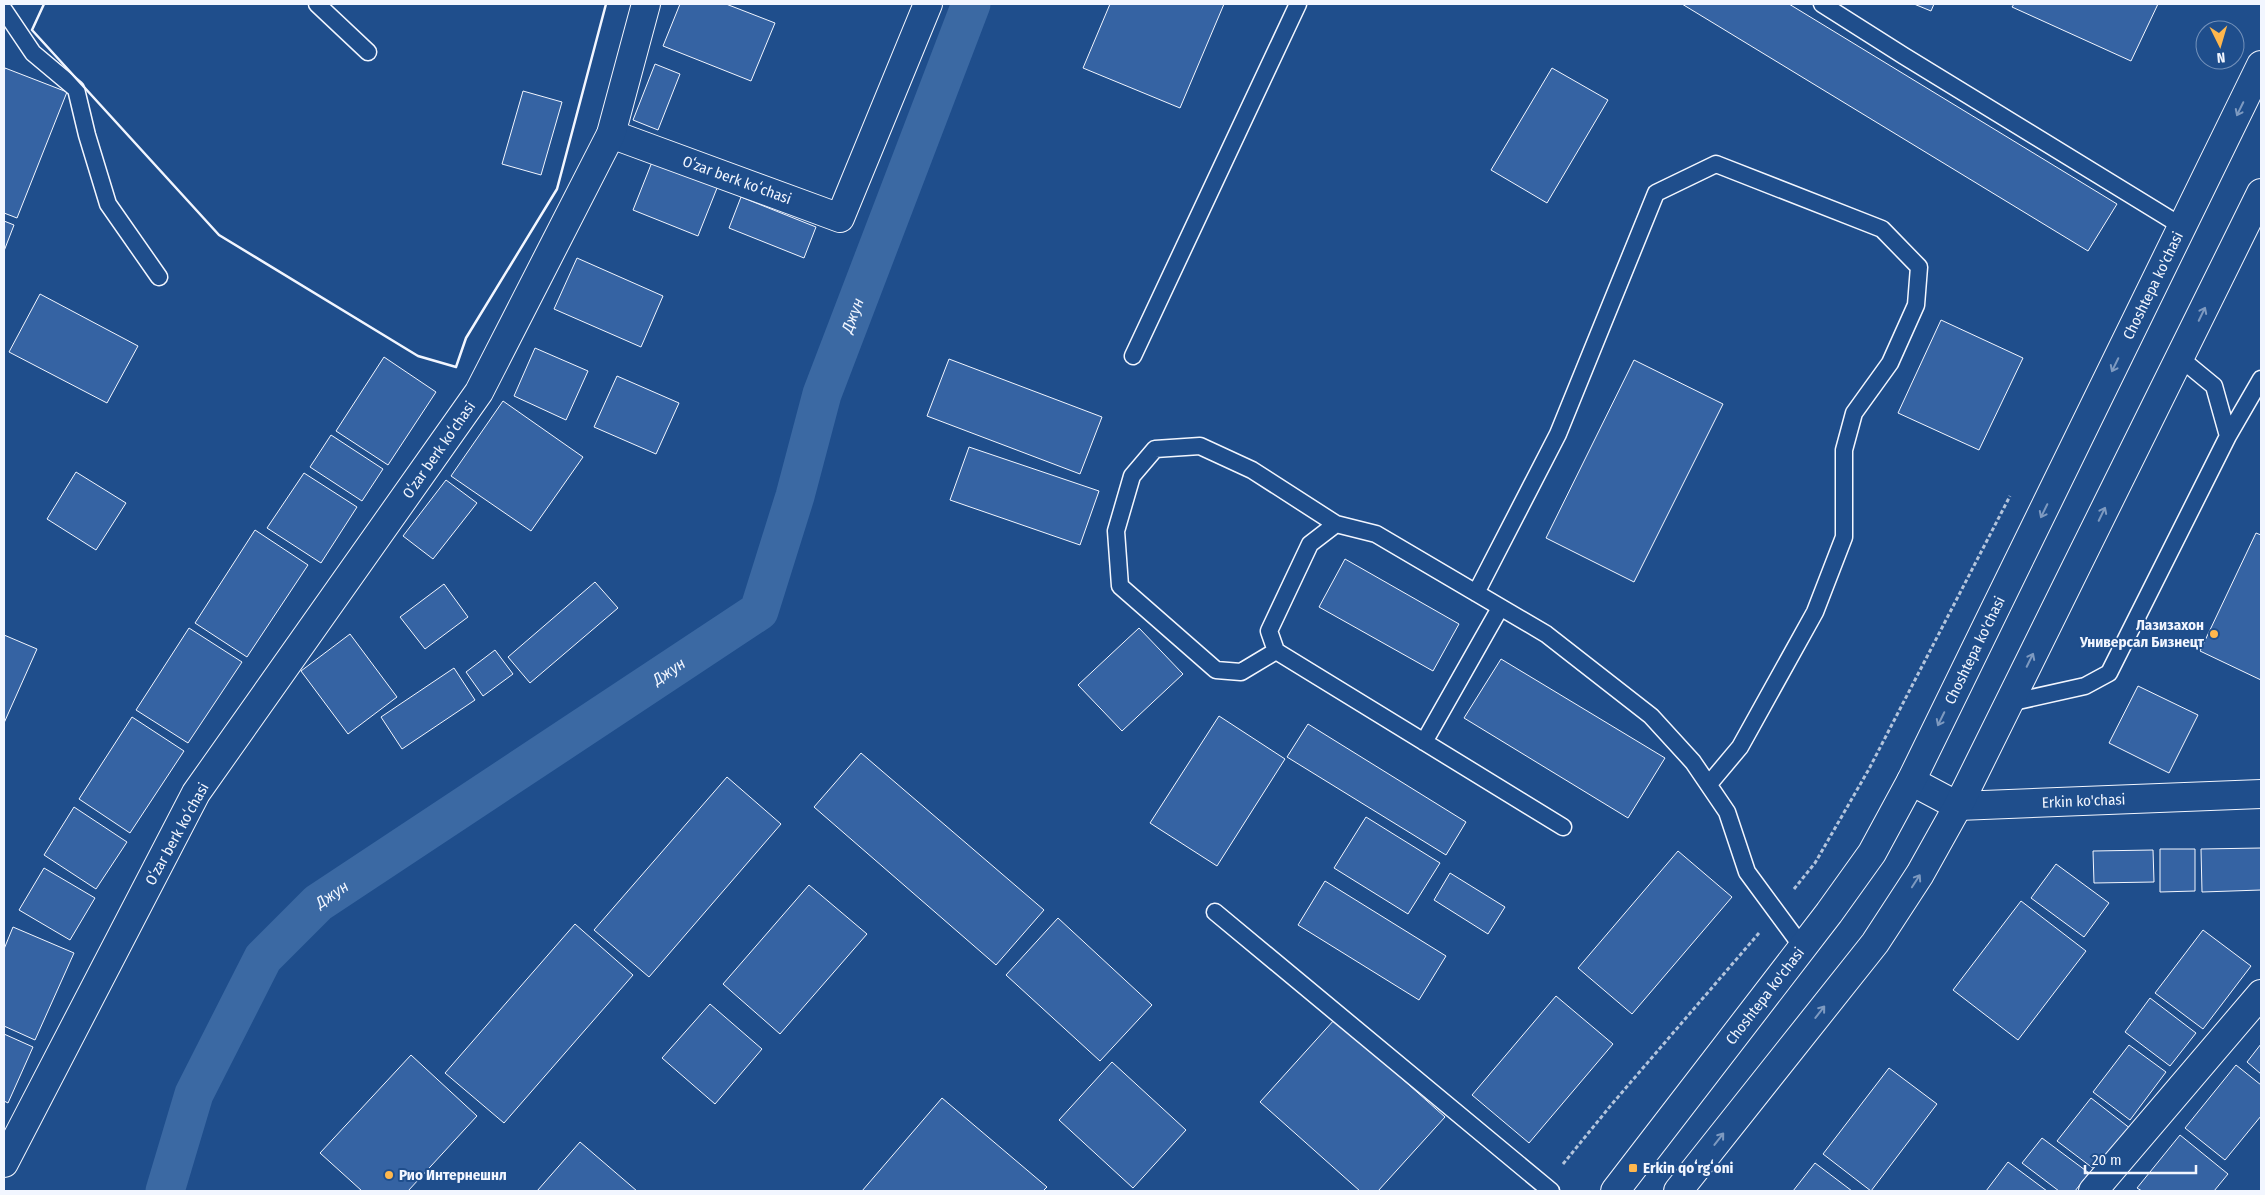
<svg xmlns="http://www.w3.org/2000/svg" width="2265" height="1195" viewBox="0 0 2265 1195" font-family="'Fira Sans Condensed',sans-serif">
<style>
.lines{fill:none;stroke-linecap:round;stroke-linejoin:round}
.canal{stroke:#3b69a3;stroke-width:39}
.building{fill:#3563a3;stroke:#f2f6ff}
.lane-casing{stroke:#f2f6ff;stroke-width:19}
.street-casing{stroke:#f2f6ff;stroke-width:30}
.primary-casing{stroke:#f2f6ff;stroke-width:30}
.path{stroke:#b3c4dc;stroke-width:3;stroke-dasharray:4 2.5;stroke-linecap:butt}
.lane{stroke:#1f4e8c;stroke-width:16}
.street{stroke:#1f4e8c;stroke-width:28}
.primary{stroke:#1f4e8c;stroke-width:28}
.wall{stroke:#f2f6ff;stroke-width:2.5}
.oneway{stroke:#7e9ac0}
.poi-dot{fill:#ffb74d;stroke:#1f4e8c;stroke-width:2}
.labels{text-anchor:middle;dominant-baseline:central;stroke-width:4;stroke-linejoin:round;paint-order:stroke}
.street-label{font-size:15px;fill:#f2f6ff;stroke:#1f4e8c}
.poi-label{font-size:15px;font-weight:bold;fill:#f2f6ff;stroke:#1f4e8c;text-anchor:start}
.water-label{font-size:16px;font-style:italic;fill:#f2f6ff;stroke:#1f4e8c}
</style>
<rect width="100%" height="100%" fill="#1f4e8c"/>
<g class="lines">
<path class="canal" id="s1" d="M165,1191l29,-97 69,-136 55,-55 441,-292 36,-115 27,-102 149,-390"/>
</g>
<path class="building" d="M680,4h46l49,19 -24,58 -88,-35z
M1110,4h114l-44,104 -97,-40z
M1682,4h107l328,200 -29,47z
M1914,4h20l-3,7z
M2014,4h144l-27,57 -119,-54z
M655,64l25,10 -22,56 -25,-10z
M5,68l62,24 -50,126 -13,-5v-141z
M1552,68l56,32 -61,103 -56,-33z
M523,91l39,11 -21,73 -39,-11z
M654,157l65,26 -21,53 -65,-26z
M741,197l75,30 -12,31 -75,-30z
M4,221l10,4 -10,26z
M577,258l86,38 -22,51 -87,-38z
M40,294l98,52 -31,57 -98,-51z
M1941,320l82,38 -44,92 -81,-37z
M535,348l53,23 -22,49 -52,-24z
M384,357l52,35 -48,73 -52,-34z
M949,359l153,58 -22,57 -153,-58z
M1634,360l89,44 -89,178 -88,-44z
M617,376l62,27 -23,51 -62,-27z
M503,401l80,56 -52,74 -80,-55z
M331,435l52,34 -21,32 -52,-34z
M969,447l130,44 -19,54 -130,-45z
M76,472l50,31 -30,47 -49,-31z
M304,473l53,34 -36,56 -54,-35z
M446,480l31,23 -44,56 -30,-23z
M255,530l53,35 -61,92 -52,-34z
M2256,533l5,2v145l-61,-29z
M1345,559l114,65 -26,47 -114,-64z
M595,582l23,26 -88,75 -22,-26z
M444,584l24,33 -43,32 -25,-32z
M189,628l53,34 -54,81 -52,-33z
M1139,628l44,46 -61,57 -44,-46z
M350,634l47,63 -49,37 -47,-63z
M4,635l33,14 -33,74z
M495,650l18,24 -30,22 -17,-24z
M1501,659l164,99 -37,60 -164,-100z
M454,668l21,32 -73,49 -21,-32z
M2138,686l60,29 -29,58 -60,-30z
M1219,716l66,43 -68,107 -67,-43z
M132,717l52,34 -54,82 -51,-34z
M1308,724l158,98 -20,33 -159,-98z
M861,753l183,157 -48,55 -182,-158z
M727,777l54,47 -132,153 -55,-47z
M74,807l53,35 -31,47 -52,-34z
M1366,817l74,46 -32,51 -74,-46z
M2261,848v42l-59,2 -1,-43z
M2160,849h35v42l-35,1z
M2153,850l1,32 -60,1 -1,-32z
M1678,851l54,46 -100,117 -54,-46z
M2056,864l53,39 -25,34 -53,-39z
M44,868l51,30 -25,42 -51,-30z
M1450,873l55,34 -17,27 -54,-34z
M1325,881l121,75 -27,44 -121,-75z
M809,885l58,49 -87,100 -57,-50z
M2021,901l65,50 -68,89 -65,-50z
M1058,918l94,87 -52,56 -94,-86z
M575,924l58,51 -129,148 -59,-50z
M13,927l61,26 -39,87 -31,-14v-77z
M2203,930l48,36 -48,63 -48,-36z
M1556,996l57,48 -84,99 -57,-48z
M2150,998l46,35 -26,33 -45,-34z
M710,1004l52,45 -47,55 -53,-46z
M1335,1019l110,98 -67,74h-18l-100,-89z
M4,1034l29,13 -25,56 -4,-2z
M2261,1044v30l-14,-12z
M2129,1045l37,27 -36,48 -37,-28z
M411,1055l66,61 -69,75h-46l-42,-38z
M1112,1062l74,68 -53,58 -74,-68z
M2236,1065l25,20v31l-36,44 -40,-32z
M1889,1068l48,36 -66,87 -48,-37z
M942,1098l105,89 -4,4h-181z
M2091,1098l40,31 -33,43 -41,-31z
M2180,1135l48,39 -14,17h-72l-5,-3z
M2042,1138l47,35 -14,18h-16l-37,-28z
M580,1142l57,49h-100z
M2008,1162l39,29h-61z
M1815,1163l37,28h-59z"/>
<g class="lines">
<defs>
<path id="lane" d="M317,4l51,48
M1822,4l82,52 279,171
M4,10l29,43 43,36 11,46 21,69 51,73
M1133,356l165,-352
M2180,358l34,28 14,50
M1476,593l82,-159 98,-241 60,-29 166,65 37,38 -3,38 -26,58 -36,50 -10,37v87l-29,75 -75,135 -31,37
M1276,651l-35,21 -25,-2 -96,-84 -4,-55 16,-55 23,-27 45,-3 52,24 84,54
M2009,703l76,-17 24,-13 119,-237 33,-57
M1424,742l76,-134
M1563,827l-287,-176 -7,-20 41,-87 26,-20 40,10 170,100 105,82 42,46 34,50 20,60 56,76
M1215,912l336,279"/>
<g id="street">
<path d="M611,134l229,84 88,-214"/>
<path id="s2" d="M1911,781l47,25 303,-12"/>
<path d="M4,1163l192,-370 283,-401 132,-258 35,-130"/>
<path d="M2093,1191l168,-197"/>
</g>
<g id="primary">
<path id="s3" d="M1615,1191l214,-278 43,-60 39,-72 350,-716"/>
<path d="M1678,1191l197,-248 45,-69 38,-68 303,-613"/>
</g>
</defs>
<use href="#lane" class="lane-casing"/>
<use href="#street" class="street-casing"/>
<use href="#primary" class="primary-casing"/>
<path class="path" d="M1794,889l21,-26 54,-94 141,-273
M1563,1164l49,-60 147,-171"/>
<use href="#lane" class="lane"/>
<use href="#street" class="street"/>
<use href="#primary" class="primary"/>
<path class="wall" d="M44,4l-12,26 187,205 199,121 38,11 10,-29 91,-149 49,-185"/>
</g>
<defs><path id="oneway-shaft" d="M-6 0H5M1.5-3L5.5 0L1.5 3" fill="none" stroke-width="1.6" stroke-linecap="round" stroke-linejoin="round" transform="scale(1.25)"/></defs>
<g class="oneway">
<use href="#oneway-shaft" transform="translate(2240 109) rotate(116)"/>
<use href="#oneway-shaft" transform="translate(2202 314) rotate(-64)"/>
<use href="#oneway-shaft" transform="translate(2115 365) rotate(116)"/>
<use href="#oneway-shaft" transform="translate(2044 511) rotate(116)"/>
<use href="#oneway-shaft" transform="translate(2102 514) rotate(-64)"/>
<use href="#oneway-shaft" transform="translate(2030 660) rotate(-64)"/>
<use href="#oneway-shaft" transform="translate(1941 719) rotate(116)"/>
<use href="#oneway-shaft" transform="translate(1916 881) rotate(-57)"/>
<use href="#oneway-shaft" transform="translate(1820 1012) rotate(-52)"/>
<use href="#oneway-shaft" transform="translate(1719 1139) rotate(-52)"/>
</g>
<g class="poi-dot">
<circle cx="2214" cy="634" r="5"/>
<rect x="1628" y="1163" width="10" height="10" rx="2.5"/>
<circle cx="389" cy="1175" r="5"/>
</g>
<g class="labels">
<g class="street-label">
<text transform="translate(737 180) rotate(20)">Oʻzar berk koʻchasi</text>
<text stroke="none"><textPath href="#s3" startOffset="1058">Choshtepa ko'chasi</textPath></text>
<text transform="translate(439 450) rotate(-55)">Oʻzar berk koʻchasi</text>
<text stroke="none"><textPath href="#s3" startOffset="652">Choshtepa ko'chasi</textPath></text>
<text stroke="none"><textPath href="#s2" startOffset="179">Erkin ko'chasi</textPath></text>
<text transform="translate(177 834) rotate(-61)">Oʻzar berk koʻchasi</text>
<text stroke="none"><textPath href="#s3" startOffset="246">Choshtepa ko'chasi</textPath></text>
</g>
<g class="poi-label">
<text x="2204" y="625" text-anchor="end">Лазизахон<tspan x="2204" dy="17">Универсал Бизнецт</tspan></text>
<text x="1643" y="1168">Erkin qoʻrgʻoni</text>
<text x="399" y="1175">Рио Интернешнл</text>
</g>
<g class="water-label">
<text stroke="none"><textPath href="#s1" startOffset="1171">Джун</textPath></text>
<text stroke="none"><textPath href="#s1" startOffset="752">Джун</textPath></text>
<text stroke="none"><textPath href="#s1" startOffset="348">Джун</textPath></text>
</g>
</g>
<rect width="2265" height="1195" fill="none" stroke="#f2f6ff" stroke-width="10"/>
<g transform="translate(2220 45) rotate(175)"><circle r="24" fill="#1f4e8c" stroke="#7391ba"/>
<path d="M0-4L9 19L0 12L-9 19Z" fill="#ffb74d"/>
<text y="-8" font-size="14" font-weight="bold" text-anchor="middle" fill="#f2f6ff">N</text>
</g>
<path d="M2085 1165v8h111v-8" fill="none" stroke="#f2f6ff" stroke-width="2.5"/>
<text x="2092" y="1165" font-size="15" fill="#f2f6ff" stroke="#1f4e8c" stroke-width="4" paint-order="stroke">20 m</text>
</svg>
